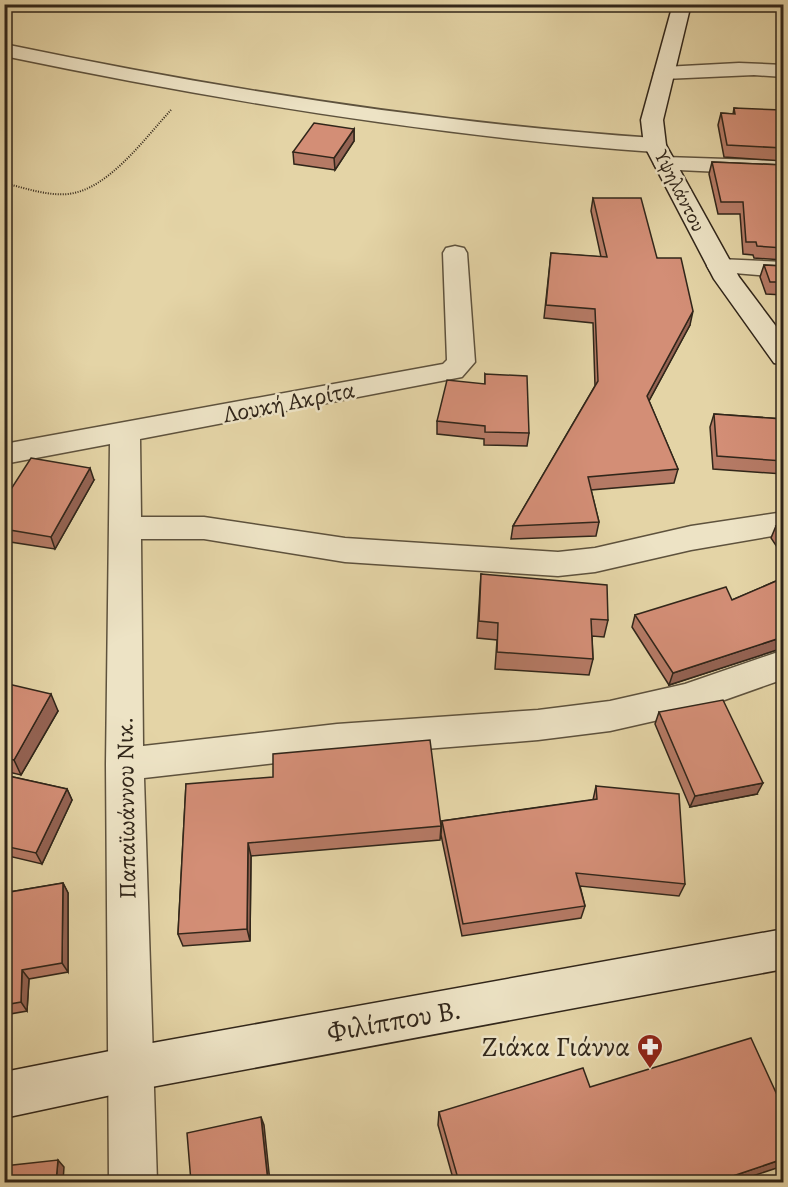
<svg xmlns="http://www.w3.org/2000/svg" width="788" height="1187" viewBox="0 0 788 1187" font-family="Alegreya,serif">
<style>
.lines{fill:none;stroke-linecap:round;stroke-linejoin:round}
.street-casing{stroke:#5e523d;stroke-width:3}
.secondary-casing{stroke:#31261a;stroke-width:3}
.path{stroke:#31261a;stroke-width:2;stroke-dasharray:1 1.5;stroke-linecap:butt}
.street{fill:#ede3c5;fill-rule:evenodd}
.secondary{fill:#ede3c5;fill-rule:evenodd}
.wall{fill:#b57a65;stroke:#31261a;stroke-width:1.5}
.shaded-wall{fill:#946353;stroke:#31261a;stroke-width:1.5}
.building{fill:#d38e76;stroke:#31261a;stroke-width:1.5}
.labels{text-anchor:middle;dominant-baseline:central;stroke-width:5;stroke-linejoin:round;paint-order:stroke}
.far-street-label{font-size:20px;fill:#31261a;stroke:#ede3c5}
.street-label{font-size:24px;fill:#31261a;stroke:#ede3c5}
.near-street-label{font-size:28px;fill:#31261a;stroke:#ede3c5}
.near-poi-label{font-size:28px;fill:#31261a;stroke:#ede3c5;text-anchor:end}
</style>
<rect width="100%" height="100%" fill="#e4d4a6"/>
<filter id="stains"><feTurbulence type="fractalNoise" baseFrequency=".00333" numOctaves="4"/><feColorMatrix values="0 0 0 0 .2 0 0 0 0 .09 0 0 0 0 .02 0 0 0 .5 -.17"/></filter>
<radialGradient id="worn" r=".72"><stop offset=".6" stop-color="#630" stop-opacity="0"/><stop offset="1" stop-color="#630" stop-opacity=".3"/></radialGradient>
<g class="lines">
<defs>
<path id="street" d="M4,44c216,45 431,79 651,94l8,2 3,5 -3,5 -8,2c-220,-16 -435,-51 -651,-96z
M739,63l45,2v12l-30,-2 -90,4 -7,-2 -3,-4 3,-4 7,-2z
M665,157l119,4v14l-127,-6 -3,-5 3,-5z
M455,246l9,2 3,5 8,109 -13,15 -322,62 1,78h63l141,21 213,14 37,-4 96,-22 93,-14v22l-93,16 -96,22 -37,4 -213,-14 -141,-23h-63l2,207 194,-22 201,-14 72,-9 75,-17 99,-34v29l-99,35 -75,17 -72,9 -201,16 -193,22 13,404h-48l-3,-418 4,-320 -106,20v-20l439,-80 4,-4 -4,-107 3,-5z
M719,259l65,3v15l-74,-6 -3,-5 3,-5z"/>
<path id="secondary" d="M673,4h18l-28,116 3,25 73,132 45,60v28l-10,-2 -60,-84 -70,-134 -3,-25z
M784,929v40l-654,122 -126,27v-46l126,-25z"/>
</defs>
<use href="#street" class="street-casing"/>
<use href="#secondary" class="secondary-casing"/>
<path class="path" d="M4,183c21,5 43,13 64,11 40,-4 77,-56 103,-84"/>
<use href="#street" class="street"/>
<use href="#secondary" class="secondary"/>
</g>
<path class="wall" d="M734,108l49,8v45l-59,-4 -6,-32 3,-12 12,1z
M354,129v12l-19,29 -41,-6 -1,-12z
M712,162l71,3v95l-29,-2 -1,-3 -10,-1 -3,-40h-22l-9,-40z
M593,198l64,60 33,67 -41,76 29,68 -4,14 -83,7 8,32 -3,14 -85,3 2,-13 82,-140 -2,-63 -49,-5 7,-65 50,4 -10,-46z
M764,265l19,1v29l-17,-1 -6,-17z
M485,374l44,59 -2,13 -43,-1v-6l-47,-5v-13l48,-37z
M714,414l69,5v55l-70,-5 -3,-42z
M94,480l-39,69 -51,-8v-41z
M783,525v31l-12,-18 5,-12z
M481,574l127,46 -4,17 -12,-1 1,23 -4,16 -94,-6 2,-29 -20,-2z
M783,578v70l-114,37 -37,-58 3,-12 97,-15z
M4,683l54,28 -37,64 -17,-4z
M659,712l98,82 -67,13 -35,-83z
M4,775l63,14 5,11 -30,64 -38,-9z
M186,784l255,42 -1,14 -189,16 -1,85 -67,5 -5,-12z
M596,786l89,98 -6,12 -99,-10 5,20 -4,12 -119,18 -21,-101 1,-14 151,-21z
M63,883l5,10v79l-39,7 -2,32 -23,4v-122z
M590,1087l144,95h-280l-16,-57 1,-13z"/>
<path class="shaded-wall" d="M354,129v12l-19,29 -1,-12z
M693,311l-3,14 -46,85 3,-14z
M90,468l4,12 -39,69 -4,-12z
M783,637v11l-114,37 4,-12z
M51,694l7,17 -37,64 -7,-15z
M763,783l-6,11 -67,13 5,-11z
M67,789l5,11 -30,64 -6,-11z
M248,843l3,13 -1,85 -3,-12z
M63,883l5,10v79l-6,-9z
M22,970l7,9 -2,32 -6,-9z
M261,1117l3,8 6,57h-2z
M783,1159v7l-49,16h-10l6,-5z
M58,1160l6,7 -1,15h-7z"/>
<path class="building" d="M734,108l48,2 1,6v32l-56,-3 -6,-32 14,1z
M314,123l40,6 -20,29 -41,-6z
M712,162l71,3v83l-26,-2 -1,-4h-10l-3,-40h-22z
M593,198h48l16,60h24l12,53 -46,85 31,73 -90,8 11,45 -86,4 85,-145 -3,-72 -49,-4 5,-52 56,4z
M764,265l19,1v16h-13z
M485,374l42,2 2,57 -44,-1v-6l-48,-5 10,-41 38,4z
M714,414l69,5v42l-66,-5z
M31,458l59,10 -39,69 -47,-8v-29z
M783,525v11l-7,-10z
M481,574l126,11 1,35 -17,-1 2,40 -96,-7 1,-29 -19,-2z
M783,578v59l-110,36 -38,-58 91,-28 6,13z
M4,683l47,11 -37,66 -10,-2z
M723,700l40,83 -68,13 -36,-84z
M430,740l11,86 -193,17 -1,86 -69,5 8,-150 87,-7v-23z
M4,775l63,14 -31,64 -32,-7z
M596,786l83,8 6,90 -109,-11 9,33 -122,18 -21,-103 155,-22z
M63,883l-1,80 -40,7 -1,32 -17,3v-112z
M751,1038l32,70v51l-53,18 3,5h-274l-20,-70 144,-44 7,19z
M261,1117l7,65h-77l-4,-49z
M58,1160l-2,22h-52v-16z"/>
<defs>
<symbol id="pharmacy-pin" viewBox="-11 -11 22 30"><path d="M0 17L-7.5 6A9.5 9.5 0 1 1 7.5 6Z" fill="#8f2418" stroke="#ede3c5"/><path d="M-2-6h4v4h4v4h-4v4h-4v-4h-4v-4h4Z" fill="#fff"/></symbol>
</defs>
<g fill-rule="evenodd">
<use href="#pharmacy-pin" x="635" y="1032" width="30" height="40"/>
</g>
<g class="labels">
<g class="far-street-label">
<text transform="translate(680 191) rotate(63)">Υψηλάντου</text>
</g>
<g class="street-label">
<text transform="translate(289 402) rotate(-11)">Λουκή Ακρίτα</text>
<text transform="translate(126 808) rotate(-91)">Παπαϊωάννου Νικ.</text>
</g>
<g class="near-street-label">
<text transform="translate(394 1021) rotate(-10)">Φιλίππου Β.</text>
</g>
<g class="near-poi-label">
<text x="630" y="1047">Ζιάκα Γιάννα</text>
</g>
</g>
<rect width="788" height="1187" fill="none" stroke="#e4d4a6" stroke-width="24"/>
<rect x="6" y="6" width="776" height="1175" fill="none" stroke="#31261a" stroke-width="3"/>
<rect x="12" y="12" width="764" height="1163" fill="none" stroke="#31261a" stroke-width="1.5"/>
<rect width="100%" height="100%" filter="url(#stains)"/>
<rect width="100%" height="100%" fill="url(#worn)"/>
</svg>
